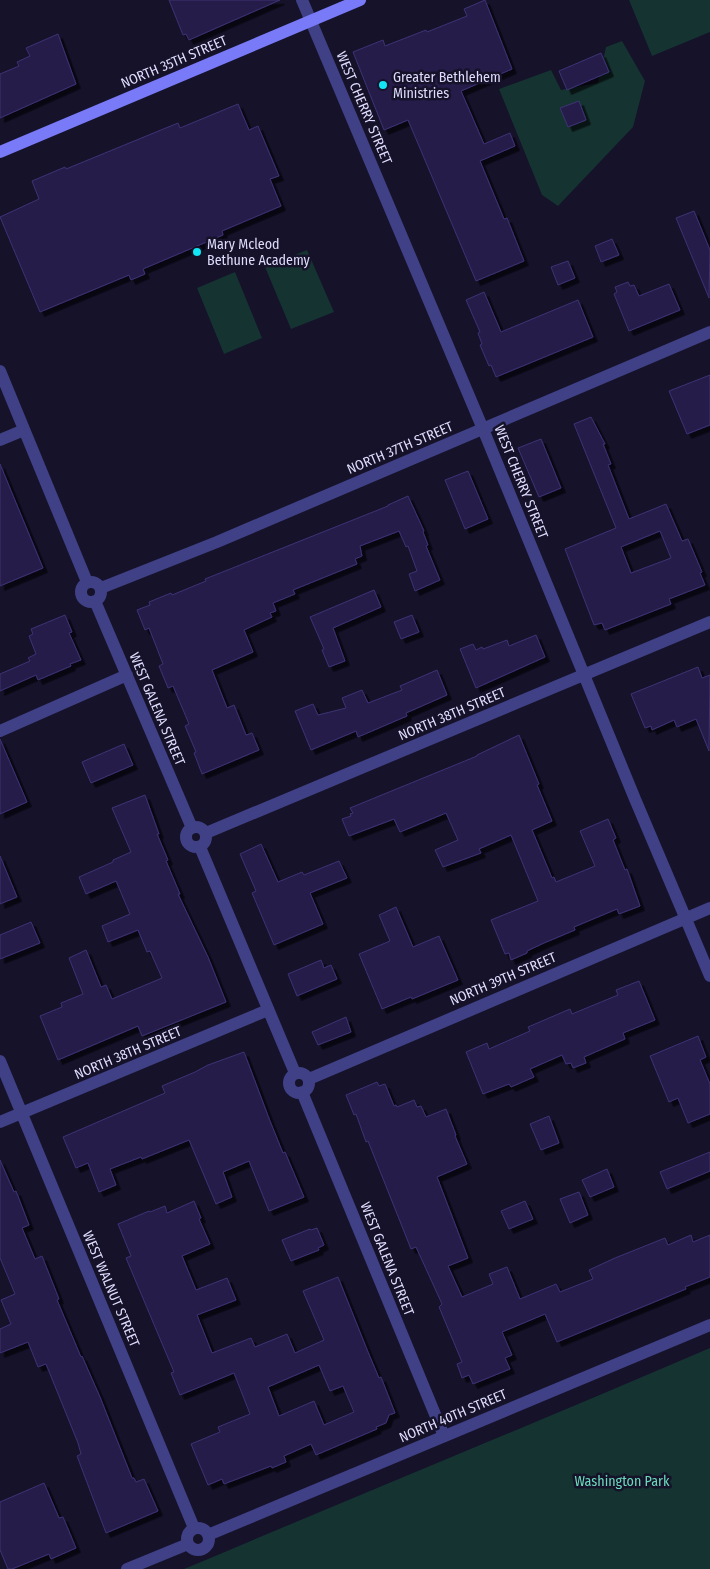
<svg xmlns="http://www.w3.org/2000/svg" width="710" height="1569" viewBox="0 0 710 1569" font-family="'Fira Sans Condensed',sans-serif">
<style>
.green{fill:#153331}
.building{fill:#261f4a;stroke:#3d3274;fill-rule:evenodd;filter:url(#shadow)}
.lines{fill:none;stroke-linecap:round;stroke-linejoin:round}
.minor{stroke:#404086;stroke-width:12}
.tertiary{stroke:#404086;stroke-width:12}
.secondary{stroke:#787af8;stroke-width:12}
.poi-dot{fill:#12e5f3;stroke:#15122a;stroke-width:2}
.labels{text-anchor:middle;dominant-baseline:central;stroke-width:5;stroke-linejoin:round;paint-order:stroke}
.street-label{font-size:14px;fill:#dfdcfd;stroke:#15122a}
.poi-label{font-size:14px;fill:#dfdcfd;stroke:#15122a;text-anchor:start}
.park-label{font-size:14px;fill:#6adbbb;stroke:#15122a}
</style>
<defs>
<filter id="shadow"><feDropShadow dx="4.5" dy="4.5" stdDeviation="0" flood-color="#0009"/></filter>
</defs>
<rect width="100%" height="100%" fill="#15122a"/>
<path class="green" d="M629,0h81v32l-58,24z
M622,41l23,40 -12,46 -75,79 -16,-11 -43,-106 52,-19 10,20 37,-7 8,-36z
M307,250l27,62 -43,17 -26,-62z
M235,272l27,66 -38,16 -27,-66z
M710,1348v221h-526c175,-74 351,-146 526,-221z"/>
<path class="building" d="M169,0h111l-91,40 -3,-6 -3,1z
M485,0l27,69 -51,22 23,53 26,-11 5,13 -35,15 24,58 3,-1 17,43 -48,20 -68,-161 -24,10 -31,-78 30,-12 2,6 41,-16 1,2 40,-16 -3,-7z
M58,34l18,50 -76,34v-44l19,-8 -2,-4 13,-6 -4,-8z
M601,53l8,19 -42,18 -8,-19z
M579,101l7,19 -18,7 -8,-19z
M238,104l11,26 9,-4 21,50 -9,3 11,27 -59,25 1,4 -80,34 2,5 -14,6 -2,-5 -89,37 -40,-95 39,-18 -7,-18 33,-14 1,2 112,-46 2,5z
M694,211l16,39 -1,48 -33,-80z
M612,239l7,16 -18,7 -6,-16z
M568,261l7,17 -17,7 -7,-18z
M628,282l2,4 4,-1 5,11 30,-12 11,26 -51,21 -15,-37 3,-2 -2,-5z
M484,292l17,40 77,-32 15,37 -97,40 -5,-12 -2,1 -9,-21 2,-1 -4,-11 2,-1 -14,-32z
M710,375v50l-23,9 -18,-43z
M591,417l14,27h-2l8,20 -3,1 21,54 37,-15 16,37 6,-2 14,33 -2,1 5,12 -36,14 2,5 -66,26 -3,-7 -8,2 -29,-76 51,-21 -42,-104zM660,531l11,27 -40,15 -10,-26z
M541,439l20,49 -22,9 -21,-49z
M0,464l43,104 -43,18z
M468,471l20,48 -23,10 -20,-49z
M408,496l16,35 -1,1 5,13 -2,1 14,34 -25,11 -6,-17 8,-3 -9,-25 -2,1 -7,-16 -39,15 2,10 -7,3 2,5 -64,26 2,4 -22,9 3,8 -6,2 2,4 -28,13 9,22 -41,18 15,38 7,-3 12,30 6,-2 7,17 -57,24 -8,-21 2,-1 -11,-26 4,-2 -16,-38 -5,2 -9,-22 4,-2 -14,-36 -4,2 -8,-20 13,-5 -1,-3 22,-9 1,2 34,-14 -1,-2 183,-73v-1z
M374,590l7,17 -48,21 12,33 -16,6 -7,-17 2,-1 -14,-32z
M65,615l7,17 -3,1 12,27 -11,4 1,2 -33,14 -2,-5 -36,16v-17l30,-13 -2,-3 8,-4 -7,-18 4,-2 -2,-5z
M412,615l7,17 -18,7 -7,-17z
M536,635l9,22 -69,31 -16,-39 13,-5 3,6 6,-3 1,2 24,-9 2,6z
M698,667l4,11 8,-3 -1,76 -13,-32 -19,8 -3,-7 -22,10 -1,-4 -6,2 -14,-34z
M437,670l10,25 -41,18 1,3 -49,21 -2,-6 -45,19 -16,-39 18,-7 5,11 28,-7 -4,-10 20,-8 6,13 34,-13 -2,-4z
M519,735l20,49 -2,1 15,36 -20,9 20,48 2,-1 2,5 39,-16 -15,-35 28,-12 8,19 -3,2 12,30 2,-1 13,37 -21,8 -2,-5 -43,18 1,3 -31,13 -17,8v2l-16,7 -2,-7 -4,1 -14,-34 47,-19 -27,-66 -32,14 2,4 -38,14 -8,-17 23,-10 -12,-27 -46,19 -6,-13 -45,17 -7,-17 9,-3 -1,-2 3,-1 -3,-5 127,-52v-1z
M0,739l27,63 -27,12z
M124,744l9,21 -42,18 -9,-21z
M145,795l14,39h-2l11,26 -2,1 14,33h-2l30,63 18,45 -84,34 -4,-10 -80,34 -18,-44 22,-9 -1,-4 22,-9 -14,-36 17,-8 15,37 5,-2 6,14 50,-21 -12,-27 -3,1 -9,-22 -30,12 -6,-16 28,-12 -14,-33 -30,13 -7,-17 34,-15v-2l18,-8 -19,-44z
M261,844l17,38 24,-10 2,3 35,-14 8,17 -37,15 13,31 -49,21 -22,-52 4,-2 -16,-37z
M0,856l17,41 -17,7z
M396,907l17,40 26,-11 19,44 -46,19 -1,-2 -29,12 -23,-55 31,-13 -11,-26z
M31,922l9,21 -40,16v-24z
M321,960l3,8 7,-3 6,14 -40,17 -9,-22z
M639,981l16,39 -32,13 2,6 -41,18 2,6 -13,5 -2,-5 -5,1 -4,-9 -32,14 4,8 -23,10 -2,-3 -26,10 -17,-42 21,-9 2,6 41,-18 -2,-4 42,-18 2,5 46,-19 -2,-5z
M346,1017l5,15 -33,13 -6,-13z
M698,1036l8,21 -6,3 10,24v30l-22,9 -10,-25 -9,4 -19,-46z
M244,1052l26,69 13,32 2,-1 19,45 -35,14 -20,-50 -26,11 9,25 -16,7 -27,-64 -47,19 -1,-2 -31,12 6,16 -17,7 -11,-29 -12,5 -13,-31 102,-44 -3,-7 33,-14 13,-7z
M377,1082l2,4 6,-2 9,22 2,-1 1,2 17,-7 3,7 4,-1 5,11 20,-8 10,26 -1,1 12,28 -30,13 31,81 -20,8 14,31 31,-13 -4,-10 18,-7 13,32 36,-15 4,8 33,-13 -4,-9 26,-12 50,-20 3,7 23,-10 2,7 17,-7v42l-25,10 1,2 -129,53 -12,-28 -43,18 10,23 -7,3 5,11 -37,15 -4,-9 -7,3 -5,-14 5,-2 -23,-55 3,-3 -26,-57 -5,2 -43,-108 -2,1 -10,-28 -2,1 -8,-20z
M549,1116l10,27 -18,7 -11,-26z
M710,1152v19l-43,18 -7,-17z
M0,1160l14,32 2,-1 13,34 -7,3 13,31 7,-3 17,43 -2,1 24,57 1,-1 18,41 32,81h2l2,4 8,-3 14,32 -52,22 -29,-77 4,-2 -3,-11 -32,-79 -8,3 -10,-25 -28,11v-24l11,-5 -10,-24 14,-6 -15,-36z
M607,1169l7,18 -24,10 -8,-17z
M579,1192l9,23 -18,8 -10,-24z
M194,1201l7,17 -2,1 11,25 -28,12 14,34 31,-12 9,22 -39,15 15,38 39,-15 4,9 32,-13 8,19 29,-13 -21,-49 35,-14 30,75 11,26 2,-1 14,36 -6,2 -3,8 -10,4 1,2 -61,26 -5,-11 -27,12 2,6 -14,6 -1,-2 -47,18 -2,-5 -14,6 -17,-41 29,-12 -2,-5 32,-13 -16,-41 -54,22 -9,-22 3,-1 -48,-114 5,-2 -13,-32 31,-13 1,1 15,-6 2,7zM319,1365l11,26 13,-5 11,26 -30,13 -10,-24 -35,15 -11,-29z
M525,1201l8,18 -24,10 -8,-18z
M317,1228l7,17 -6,3 1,2 -28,11 -9,-21 28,-11 1,1z
M44,1483l15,35 4,-1 13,31 -25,11 -2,-5 -37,15h-4l-8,-19v-48z"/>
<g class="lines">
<path class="minor" d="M302,0l181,429 152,370 75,177
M0,371l87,211
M0,440l24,-10
M81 592a10 10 0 1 1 20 0a10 10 0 1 1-20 0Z
M101,588l116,-46 493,-210
M95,601l97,227
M0,731l127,-56
M186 837a10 10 0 1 1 20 0a10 10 0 1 1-20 0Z
M206,833l504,-211
M200,847l95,226
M0,1061l194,467
M289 1083a10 10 0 1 1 20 0a10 10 0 1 1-20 0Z
M309,1079l401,-171
M302,1092l142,344
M0,1122l268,-112"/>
<path class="tertiary" d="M187 1539a11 11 0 1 1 22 0a11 11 0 1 1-22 0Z
M208,1535l502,-210
M127,1569l61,-25"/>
<path class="secondary" d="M0,152l360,-152"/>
</g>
<g class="poi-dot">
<circle cx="383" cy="85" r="5"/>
<circle cx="197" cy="252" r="5"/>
</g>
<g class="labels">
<g class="street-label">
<text transform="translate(174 62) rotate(-23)">NORTH 35TH STREET</text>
<text transform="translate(364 108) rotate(67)">WEST CHERRY STREET</text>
<text transform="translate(400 448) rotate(-23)">NORTH 37TH STREET</text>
<text transform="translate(521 482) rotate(68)">WEST CHERRY STREET</text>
<text transform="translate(157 709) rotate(67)">WEST GALENA STREET</text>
<text transform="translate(452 714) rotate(-23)">NORTH 38TH STREET</text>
<text transform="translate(503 979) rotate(-23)">NORTH 39TH STREET</text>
<text transform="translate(128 1053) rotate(-23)">NORTH 38TH STREET</text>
<text transform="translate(387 1259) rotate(68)">WEST GALENA STREET</text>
<text transform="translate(111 1289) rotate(67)">WEST WALNUT STREET</text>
<text transform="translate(453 1416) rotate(-23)">NORTH 40TH STREET</text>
</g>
<g class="poi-label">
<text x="393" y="77">Greater Bethlehem<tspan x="393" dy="16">Ministries</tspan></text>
<text x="207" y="244">Mary Mcleod<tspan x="207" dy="16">Bethune Academy</tspan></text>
</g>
<g class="park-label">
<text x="622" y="1481">Washington Park</text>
</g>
</g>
</svg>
